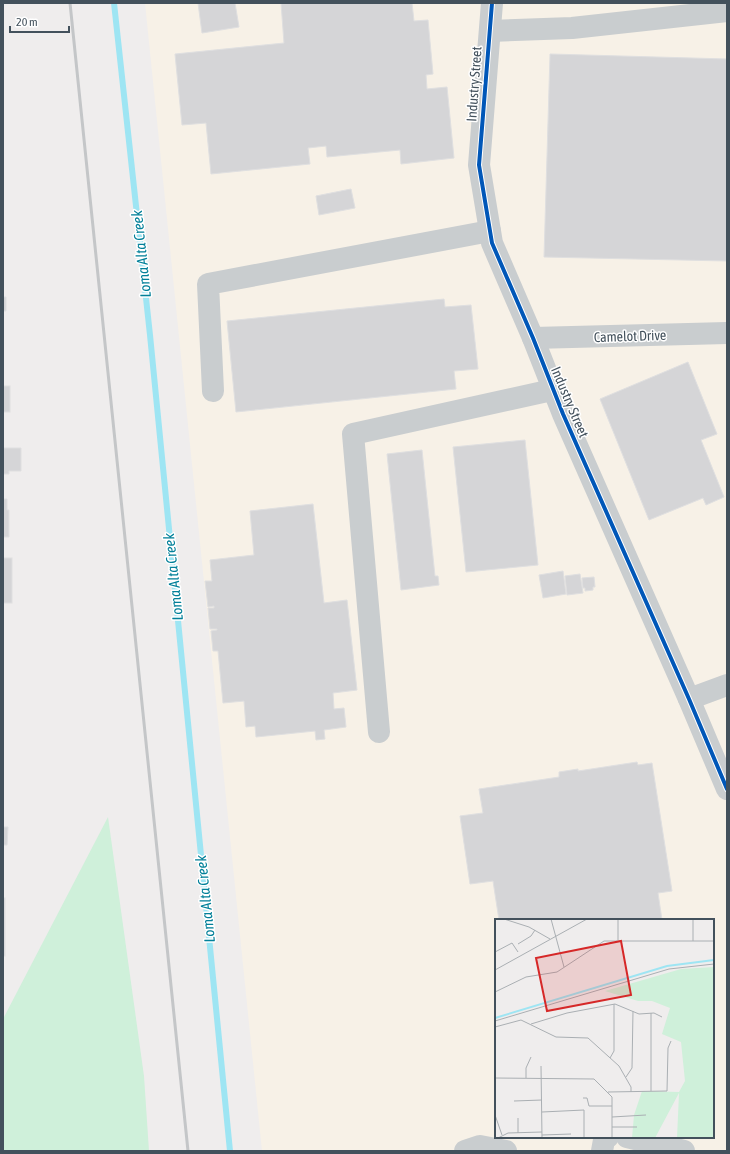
<svg xmlns="http://www.w3.org/2000/svg" width="730" height="1154" font-family="'Asap Condensed',sans-serif">
<style>
.commercial{fill:#f7f1e7;fill-rule:evenodd}
.green{fill:#cff0da}
.lines{fill:none;stroke-linecap:round;stroke-linejoin:round}
.stream{stroke:#9ee5f3;stroke-width:6}
.building{fill:#d5d5d7;stroke:#dfdfe0}
.minor{stroke:#c9cdcf;stroke-width:22}
.rail{stroke:#c4c6c8;stroke-width:3}
.cycleway-casing{stroke:#fff;stroke-width:6}
.cycleway{stroke:#0057b8;stroke-width:4}
.labels{text-anchor:middle;dominant-baseline:central;stroke-width:3;stroke-linejoin:round;paint-order:stroke}
.street-label{font-size:14px;fill:#43515c;stroke:#fff}
.water-label{font-size:15px;font-style:italic;fill:#038099;stroke:#fff}
.inset-river{fill:none;stroke:#9ee5f3;stroke-width:2}
.inset-road{fill:none;stroke:#aaafb3;stroke-width:1}
.view{fill:#d62828;fill-opacity:0.15;stroke:#d62828;stroke-width:2}
.inset-edge{fill:none;stroke:#43515c;stroke-width:2}
</style>
<rect width="100%" height="100%" fill="#efeded"/>
<path class="commercial" d="M 145,3 L 727,3 L 727,1151 L 262,1151 ZM 496,920 L 713,920 L 713,1137 L 496,1137 Z"/>
<polygon class="green" points="108,817 144,1076 149,1151 3,1151 3,1019"/>
<g class="lines">
<polyline class="stream" points="114,3 150,335 230,1151"/>
</g>
<g class="building">
<polygon points="198,3 235,3 239,27 202,33"/>
<polygon points="281,3 412,3 414,21 428,20 433,74 426,75 427,89 447,87 454,158 401,164 400,150 327,157 326,146 308,148 310,164 211,174 206,123 182,125 175,54 284,43"/>
<polygon points="550,54 727,59 727,261 544,257"/>
<polygon points="351,189 355,208 319,215 316,196"/>
<polygon points="3,297 6,297 6,311 3,311 3,320"/>
<polygon points="444,299 445,307 471,305 478,369 454,371 456,389 236,412 227,321"/>
<polygon points="688,362 717,434 701,440 724,497 706,505 703,498 649,520 600,399"/>
<rect x="3" y="386" width="7" height="26"/>
<polygon points="525,440 538,565 466,572 453,447"/>
<polygon points="3,448 21,448 21,471 9,471 9,474 3,474"/>
<polygon points="422,450 435,576 438,576 439,585 401,590 387,454"/>
<polygon points="3,499 7,499 7,510 9,510 9,537 3,537"/>
<polygon points="313,504 324,603 347,600 357,690 333,693 334,709 344,708 346,727 324,730 325,739 316,740 315,731 256,737 255,726 246,727 244,701 223,703 218,651 213,651 211,631 217,630 217,629 210,629 208,608 214,608 214,606 208,607 205,581 212,581 210,560 254,555 250,511"/>
<rect x="3" y="558" width="9" height="45"/>
<polygon points="563,571 566,594 543,598 539,575"/>
<polygon points="580,574 583,593 567,595 565,576"/>
<polygon points="594,577 595,587 593,587 593,590 585,591 585,588 583,588 582,578"/>
<polygon points="637,762 638,765 652,763 672,891 658,893 662,920 499,920 493,881 470,884 460,816 483,813 479,789 559,777 559,772 578,769 578,771"/>
<polygon points="3,827 8,827 7,845 3,845"/>
<rect x="3" y="898" width="2" height="58"/>
</g>
<g class="lines">
<g class="minor">
<polyline points="492,3 479,165 492,243 533,338 563,414 689,699 727,789"/>
<polyline points="490,31 572,28 727,11"/>
<polyline points="533,338 727,333"/>
<polyline points="213,391 208,284 490,231"/>
<polyline points="689,699 727,685"/>
<polyline points="379,732 353,434 552,390"/>
<polyline points="627,1137 684,1151"/>
<polyline points="465,1151 480,1146 506,1151"/>
<polyline points="602,1151 604,1140 608,1137"/>
</g>
<polyline class="rail" points="70,3 188,1151"/>
<g class="cycleway-casing">
<polyline id="cycleway" points="492,3 479,165 492,243 533,338 563,414 689,699 727,789"/>
</g>
<use href="#cycleway" class="cycleway"/>
</g>
<g class="labels">
<g class="street-label">
<text transform="translate(474 84) rotate(-86)">Industry Street</text>
<text transform="translate(630 336) rotate(-2)">Camelot Drive</text>
<text transform="translate(570 402) rotate(67)">Industry Street</text>
</g>
<g class="water-label">
<text transform="translate(141 254) rotate(-96)">Loma Alta Creek</text>
<text transform="translate(173 577) rotate(-96)">Loma Alta Creek</text>
<text transform="translate(205 899) rotate(-96)">Loma Alta Creek</text>
</g>
</g>
<g transform="translate(495 919)">
<rect width="219" height="219" fill="#efeded"/>
<path d="M 219,48 L 219,219 L 182,219 L 184,174 L 160,219 L 137,219 L 139,196 L 147,172 L 184,173 L 190,162 L 186,123 L 167,115 L 175,89 L 157,82 L 143,82 L 110,72 L 186,50 Z" fill="#cff0da"/>
<path class="inset-river" d="M 0,99 L 172,47 L 219,41"/>
<path class="inset-road" d="M 9,0 L 34,8 L 55,20M 56,0 L 69,48M 123,0 L 123,21M 198,22 L 198,0M 23,25 L 36,17 L 40,11M 0,33 L 17,24 L 23,33M 0,51 L 92,0M 0,73 L 31,58 L 62,53 L 109,22 L 219,22M 156,94 L 156,172M 0,102 L 174,50 L 219,45M 36,105 L 72,94 L 120,85 L 144,95 L 159,94 L 167,98M 0,108 L 26,101 L 61,118 L 93,119 L 124,147 L 136,168 L 136,173M 115,139 L 119,132 L 119,85M 46,147 L 47,219M 131,158 L 137,149 L 138,92M 0,159 L 99,160 L 117,178 L 117,219M 31,159 L 31,149 L 36,138M 113,173 L 172,172 L 173,129 L 176,122M 88,179 L 92,179 L 94,187 L 117,187M 19,182 L 47,181M 47,193 L 89,191 L 89,219M 0,196 L 7,216M 117,198 L 151,196M 117,208 L 142,208M 23,214 L 23,199M 47,216 L 76,215M 3,219 L 13,214 L 47,213"/>
<path class="view" d="M 126,22 L 136,76 L 52,92 L 41,39 Z"/>
<rect width="219" height="219" class="inset-edge"/>
</g>
<rect width="730" height="1154" fill="none" stroke="#43515c" stroke-width="8"/>
<path d="M10 26v6h59v-6" fill="none" stroke="#43515c" stroke-width="2"/>
<text x="16" y="26" font-size="12" fill="#43515c" stroke="#ffffff" stroke-width="3" paint-order="stroke">20 m</text>
</svg>
